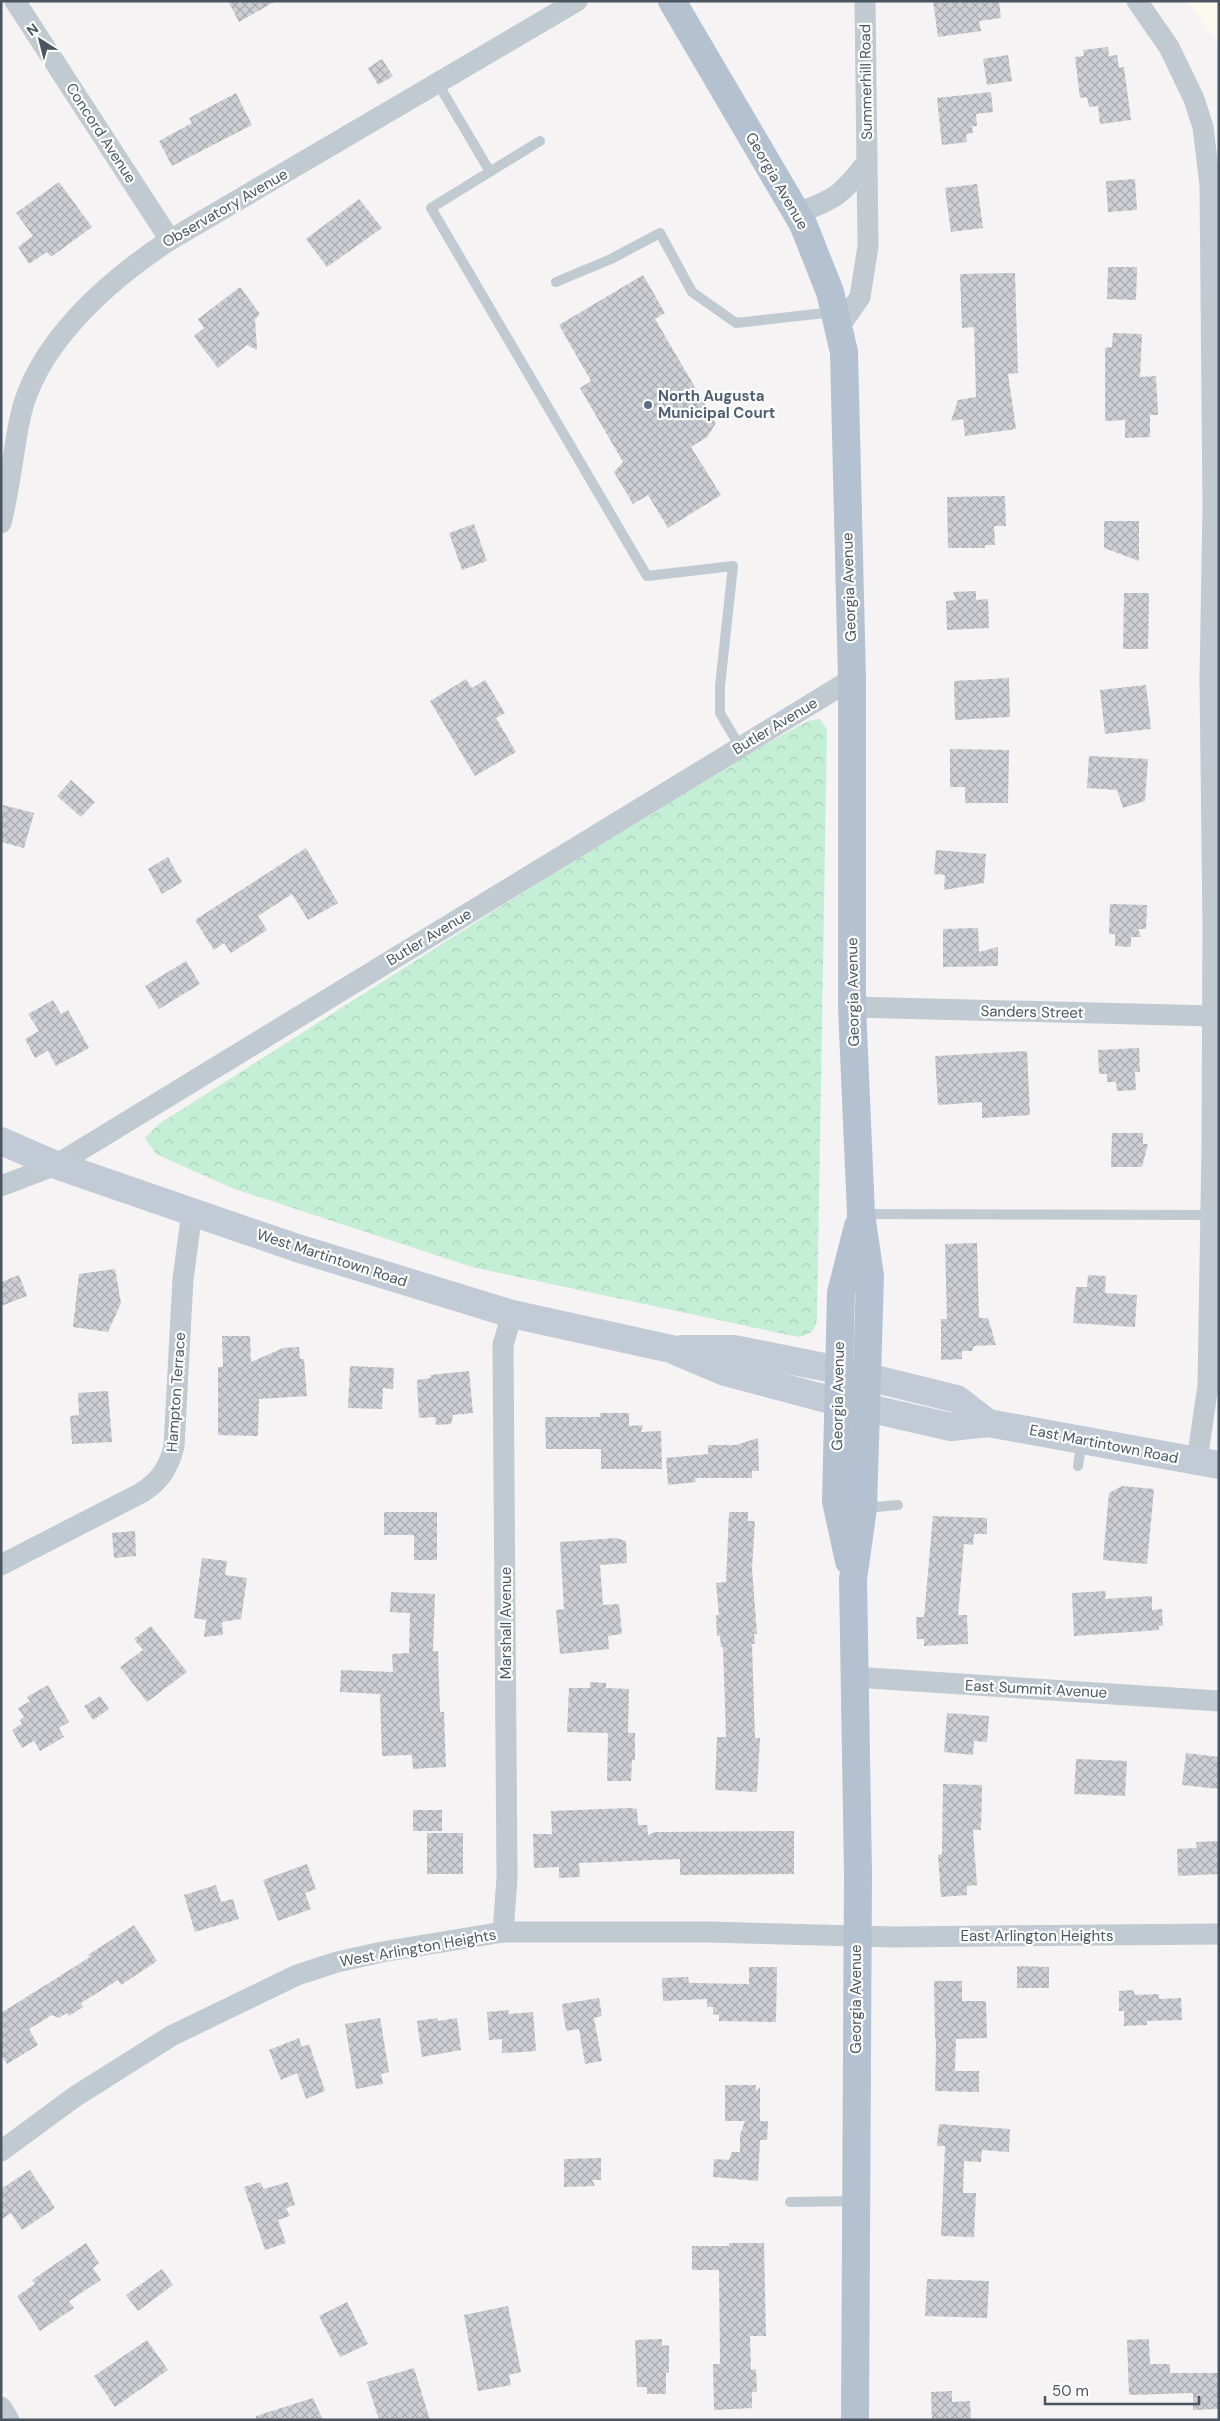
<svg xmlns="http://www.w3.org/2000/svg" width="1220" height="2421" font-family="'DM Sans',sans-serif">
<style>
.commercial{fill:#fcf9ef}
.forest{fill:url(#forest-crowns)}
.building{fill:url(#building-cross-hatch)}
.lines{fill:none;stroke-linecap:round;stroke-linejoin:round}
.lane{stroke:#c1c9d1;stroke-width:10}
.street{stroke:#c1c9d1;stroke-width:21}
.secondary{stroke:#c1cad5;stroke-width:28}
.primary{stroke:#b4c1d0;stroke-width:28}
.service-dot{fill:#5c6f8a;stroke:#fff;stroke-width:2}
.labels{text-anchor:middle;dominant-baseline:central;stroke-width:4.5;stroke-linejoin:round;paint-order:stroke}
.street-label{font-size:15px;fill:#4a5560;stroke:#fff}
.service-label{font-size:15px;font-weight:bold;fill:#4e5e75;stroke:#fff;text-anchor:start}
</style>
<defs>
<pattern id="forest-crowns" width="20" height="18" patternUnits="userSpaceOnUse" patternTransform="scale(1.25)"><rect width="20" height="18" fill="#c4efd6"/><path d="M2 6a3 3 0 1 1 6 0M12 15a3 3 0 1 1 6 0" fill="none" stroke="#aacfba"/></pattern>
<pattern id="building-cross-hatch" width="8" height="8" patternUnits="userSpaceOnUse" patternTransform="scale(1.25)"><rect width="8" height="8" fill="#cdcfd5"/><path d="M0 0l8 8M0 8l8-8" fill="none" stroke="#a8abb0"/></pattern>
</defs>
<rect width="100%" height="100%" fill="#f5f3f3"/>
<polygon class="commercial" points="1187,1 1219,1 1219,44"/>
<path class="forest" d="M 820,719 L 827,730 L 817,1317 C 816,1331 811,1334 798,1337 L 472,1267 L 232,1188 L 156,1154 L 145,1138 L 159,1124 L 690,786 L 808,721 Z"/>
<g class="building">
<polygon points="228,1 276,1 239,22"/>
<polygon points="933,1 999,1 1001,18 979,21 981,31 938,37"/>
<polygon points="1108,47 1109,56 1117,55 1119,68 1124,67 1131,120 1100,124 1098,106 1089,107 1087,97 1080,98 1075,57 1084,56 1083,50"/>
<polygon points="1008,55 1012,81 987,85 983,59"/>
<polygon points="382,59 393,76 378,85 368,68"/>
<polygon points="991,92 993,112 976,114 977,126 972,126 973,133 966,134 967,142 942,145 937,98"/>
<polygon points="236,93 252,125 172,166 159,141 192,123 189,118"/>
<polygon points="1135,179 1137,210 1108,212 1106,181"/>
<polygon points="59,182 92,227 51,257 47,252 29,264 18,247 33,236 16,213"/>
<polygon points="977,184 983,228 951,232 945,188"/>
<polygon points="359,199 382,228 327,267 306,239"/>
<polygon points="1108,267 1137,267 1136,300 1107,299"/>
<polygon points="1015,273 1018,373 1008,374 1016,429 965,436 963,419 951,421 958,400 976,397 974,327 962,328 960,274"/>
<polygon points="643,275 665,313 655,319 716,423 707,437 691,447 721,495 668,528 648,495 633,504 614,472 623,462 580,388 591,381 559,325"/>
<polygon points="240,287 260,314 255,319 257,350 247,345 218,368 194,336 204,328 198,319"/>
<polygon points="1113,333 1142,334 1140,377 1156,376 1158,415 1150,415 1150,437 1125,438 1125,420 1105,421 1105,348 1112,347"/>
<polygon points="1005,496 1006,526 994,526 995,545 985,545 985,548 948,548 947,497"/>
<polygon points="1104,521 1139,521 1139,561 1104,548"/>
<polygon points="474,524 487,561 462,570 449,533"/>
<polygon points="976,591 976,600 988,599 989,628 947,630 946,601 956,600 953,592"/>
<polygon points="1124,593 1149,593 1148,649 1123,649"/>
<polygon points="1009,678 1010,717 955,720 954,681"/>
<polygon points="466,679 472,688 485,680 505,713 496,718 516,752 475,776 430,701"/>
<polygon points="1146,685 1151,729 1105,734 1100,690"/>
<polygon points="950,749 1009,750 1008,803 965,803 965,787 950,787"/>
<polygon points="1089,756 1148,759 1145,801 1123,808 1117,790 1087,788"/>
<polygon points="71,780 95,802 81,817 57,796"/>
<polygon points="3,805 34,813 24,848 1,842"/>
<polygon points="306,848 338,903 308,920 292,894 258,916 267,930 231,953 224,943 214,950 195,920"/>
<polygon points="936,850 986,854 984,883 944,890 945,875 934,874"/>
<polygon points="168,857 182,882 162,894 148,869"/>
<polygon points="1110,904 1147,905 1146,929 1138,929 1141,937 1131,937 1131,947 1115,946 1115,934 1109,934"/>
<polygon points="978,928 979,952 998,947 998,966 943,967 943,929"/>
<polygon points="186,961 200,984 159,1009 145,986"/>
<polygon points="53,1000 61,1014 68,1010 89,1048 56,1066 48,1051 35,1058 25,1039 39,1031 28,1014"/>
<polygon points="1139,1048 1140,1072 1135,1072 1136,1090 1117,1091 1116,1082 1107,1082 1107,1074 1099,1074 1098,1050"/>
<polygon points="1027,1051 1030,1115 982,1118 982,1102 938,1105 935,1056"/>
<polygon points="1112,1133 1143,1133 1143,1144 1148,1144 1142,1167 1111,1167"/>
<polygon points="977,1243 979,1318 988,1318 996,1345 974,1346 972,1351 962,1351 962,1359 941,1360 941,1319 947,1319 945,1244"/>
<polygon points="115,1269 121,1303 108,1332 73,1327 79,1274"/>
<polygon points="19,1275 27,1296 1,1306 1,1282"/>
<polygon points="1088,1275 1106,1276 1105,1293 1137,1295 1135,1327 1073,1323 1076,1287 1087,1287"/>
<polygon points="222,1336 250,1336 251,1362 283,1348 299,1347 300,1359 304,1359 307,1396 259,1399 258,1436 218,1435 218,1367 223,1367"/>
<polygon points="350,1366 394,1368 393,1389 383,1388 382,1409 348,1408"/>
<polygon points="469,1371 473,1413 453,1415 451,1424 436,1425 435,1417 419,1418 417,1380 431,1378 430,1375"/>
<polygon points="108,1391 112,1442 72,1444 70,1416 79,1415 78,1393"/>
<polygon points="600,1413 629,1413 629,1426 643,1425 641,1432 661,1431 662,1469 601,1469 601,1449 546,1449 545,1417 600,1417"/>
<polygon points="758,1438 759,1471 752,1471 752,1478 695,1478 696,1482 668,1485 666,1458 708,1454 708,1445 736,1445"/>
<polygon points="1122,1486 1154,1489 1147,1564 1103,1560 1109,1493"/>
<polygon points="384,1512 437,1512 437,1560 414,1560 414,1535 384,1535"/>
<polygon points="729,1512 748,1512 748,1521 755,1521 752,1569 757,1634 754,1634 755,1644 752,1644 755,1738 760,1738 757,1792 715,1790 717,1737 726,1737 723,1647 721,1647 720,1636 717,1636 716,1615 719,1615 716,1583 726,1582"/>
<polygon points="933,1516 987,1518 987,1534 974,1534 973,1545 964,1544 958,1615 967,1615 968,1644 924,1646 924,1639 917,1639 916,1617 924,1617"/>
<polygon points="135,1531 136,1556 114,1558 112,1533"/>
<polygon points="616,1538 626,1541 627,1563 600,1565 603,1605 619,1604 622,1634 608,1636 609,1649 560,1654 556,1610 564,1609 560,1542"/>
<polygon points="202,1558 227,1561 225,1575 247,1578 241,1619 222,1622 223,1635 204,1637 206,1620 194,1618"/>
<polygon points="1106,1591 1105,1599 1152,1596 1152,1610 1162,1609 1163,1626 1159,1626 1159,1630 1074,1636 1072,1593"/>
<polygon points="391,1592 435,1594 433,1651 438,1651 440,1712 444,1712 446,1767 413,1769 412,1755 382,1756 380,1694 340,1692 341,1670 393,1672 392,1654 409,1653 410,1613 390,1612"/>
<polygon points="151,1626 187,1672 147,1702 120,1667 143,1650 134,1639"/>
<polygon points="590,1682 606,1683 606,1688 629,1689 628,1733 635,1733 635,1760 632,1760 631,1781 607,1781 608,1733 567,1732 569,1688 590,1688"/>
<polygon points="48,1685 69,1722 59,1728 64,1737 40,1751 34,1741 22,1748 12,1730 22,1724 20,1720 24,1717 18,1708 30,1701 27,1697"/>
<polygon points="100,1696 109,1709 93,1720 84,1706"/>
<polygon points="947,1713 989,1716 987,1742 974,1741 973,1755 944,1752"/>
<polygon points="1186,1753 1219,1757 1219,1789 1182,1785"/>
<polygon points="1076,1759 1127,1761 1125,1796 1074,1794"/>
<polygon points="943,1784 982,1785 981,1830 973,1830 977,1885 967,1886 967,1895 941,1897 938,1855 942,1854"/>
<polygon points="630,1808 637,1809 638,1825 647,1825 648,1835 655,1832 794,1831 794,1874 680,1875 680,1859 579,1863 580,1877 559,1878 559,1867 534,1868 533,1834 552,1834 551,1811"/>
<rect x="413" y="1810" width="29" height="21"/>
<rect x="427" y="1833" width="36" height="41"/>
<polygon points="1219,1841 1219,1874 1178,1876 1177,1849 1197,1848 1196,1842"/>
<polygon points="307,1864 316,1889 305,1893 311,1909 278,1921 263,1880"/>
<polygon points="216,1885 221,1902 233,1899 239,1919 195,1932 184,1895"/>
<polygon points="134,1925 157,1961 121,1985 118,1980 81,2003 83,2007 69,2016 67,2013 59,2018 52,2015 29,2029 38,2045 7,2064 1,2054 1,2013 90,1957 88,1955"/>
<polygon points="1017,1966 1049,1967 1049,1988 1017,1988"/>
<polygon points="749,1967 777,1967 776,2022 719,2021 719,2015 713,2014 713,2007 707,2007 707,1999 663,2001 662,1978 688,1977 689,1983 749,1984"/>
<polygon points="934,1981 962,1981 962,2001 986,2001 987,2038 956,2039 955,2071 979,2071 979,2092 935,2091 936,2039 935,2039"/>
<polygon points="1133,1990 1135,1995 1159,1994 1159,1999 1181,1998 1182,2020 1147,2021 1147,2025 1124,2026 1124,2011 1119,2011 1119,1991"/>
<polygon points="599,1998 602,2016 594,2018 602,2061 585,2064 579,2029 566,2031 562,2004"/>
<polygon points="509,2010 508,2014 533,2012 536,2051 502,2053 502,2039 489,2040 487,2012"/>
<polygon points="380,2018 389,2072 381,2074 383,2084 356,2089 345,2024"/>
<polygon points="437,2018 438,2021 457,2018 461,2050 422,2057 417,2021"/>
<polygon points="299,2038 302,2047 309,2044 325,2091 306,2099 297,2073 281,2080 269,2050"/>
<polygon points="725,2085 756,2085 756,2092 760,2087 760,2121 768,2121 767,2140 760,2140 758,2181 713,2177 714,2159 729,2160 732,2152 740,2152 740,2135 745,2121 725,2121"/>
<polygon points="939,2124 1010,2129 1009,2152 982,2150 981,2162 964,2161 963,2193 976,2193 974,2237 941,2236 945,2146 937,2146"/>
<polygon points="601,2158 601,2180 592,2180 595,2186 564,2187 564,2159"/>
<polygon points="30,2170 55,2208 22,2230 11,2213 1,2220 1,2189"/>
<polygon points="260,2182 264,2189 288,2182 295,2205 286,2208 290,2216 278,2220 286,2243 265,2250 244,2187"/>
<polygon points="86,2243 99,2263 93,2268 101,2280 69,2301 74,2308 40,2331 17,2296 35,2284 32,2280"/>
<polygon points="729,2243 764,2243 766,2336 750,2336 751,2370 756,2369 757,2392 752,2392 752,2408 714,2410 713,2364 720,2364 719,2270 692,2270 692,2246 729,2246"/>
<polygon points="162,2269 173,2285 138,2311 126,2295"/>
<polygon points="927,2279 989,2281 987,2318 925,2316"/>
<polygon points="347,2302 368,2344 340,2357 319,2316"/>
<polygon points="508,2306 521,2372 509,2375 511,2385 478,2391 464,2315"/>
<polygon points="662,2339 662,2346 669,2345 669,2372 666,2373 666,2394 647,2394 647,2387 637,2387 635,2340"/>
<polygon points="1149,2339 1150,2364 1170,2364 1170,2373 1219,2373 1219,2409 1193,2410 1193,2393 1129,2395 1127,2340"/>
<polygon points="147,2340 168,2370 115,2407 94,2376"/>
<polygon points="414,2368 430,2420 379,2420 367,2382"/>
<polygon points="952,2391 952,2402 970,2401 971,2420 932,2420 931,2392"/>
<polygon points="313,2398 323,2420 256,2420 256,2416"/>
</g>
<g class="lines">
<g class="lane">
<polyline points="437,82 489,170"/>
<polyline points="540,141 431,208 647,576 733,566 720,686 720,713 740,747"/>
<polyline points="556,282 611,259 660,233 692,292 736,323 834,312"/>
<polyline points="862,1214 1211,1215"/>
<polyline points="1078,1466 1082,1440"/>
<polyline points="864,1508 898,1505"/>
<polyline points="790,2202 855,2201"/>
</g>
<g class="street">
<polyline points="15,1 170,240"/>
<polyline points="1137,1 1169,47 1194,99 1203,127 1210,185 1213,507 1210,680 1213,926 1212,1148 1208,1385 1197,1461"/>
<path d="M 797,213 C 837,199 842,194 867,162"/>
<polyline points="839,327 860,297 868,246 865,1"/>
<path d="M 1,523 C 10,488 13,452 20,418 C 36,343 109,280 170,240 L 577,1"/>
<polyline points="852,1007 1213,1016"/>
<polyline points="1,1186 56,1165 852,679"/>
<path d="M 1,1565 L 141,1493 C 159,1482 169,1468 174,1446 L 183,1279 L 192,1212"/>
<polyline points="854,1677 1219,1701"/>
<polyline points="503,1932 507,1878 503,1345 512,1314"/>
<polyline points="1,2151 76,2096 171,2036 297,1975 337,1962 382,1952 503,1932 708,1932 894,1937 1219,1934"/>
<polyline points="1,2407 9,2420"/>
</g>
<g class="secondary">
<polyline points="1,1141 56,1165 192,1212 297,1248 512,1314 671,1349 725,1372 819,1397 951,1427 988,1423 1219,1465"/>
<polyline points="682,1349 734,1349 839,1370 957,1399 988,1423"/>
</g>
<g class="primary">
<polyline points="672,1 803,224 830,292 844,352 852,679 852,1007 861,1214 870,1276 863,1508 853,1579 858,1873 855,2420"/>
<polyline points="849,1561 836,1501 841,1293 858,1226"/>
</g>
</g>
<circle class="service-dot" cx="648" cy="405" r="5"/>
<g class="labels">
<g class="street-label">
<text transform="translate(866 82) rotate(-91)">Summerhill Road</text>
<text transform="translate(101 133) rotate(57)">Concord Avenue</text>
<text transform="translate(777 181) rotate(60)">Georgia Avenue</text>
<text transform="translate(225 208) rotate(-30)">Observatory Avenue</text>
<text transform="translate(849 587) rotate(-92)">Georgia Avenue</text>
<text transform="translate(775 726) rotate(-31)">Butler Avenue</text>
<text transform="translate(429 937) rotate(-31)">Butler Avenue</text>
<text transform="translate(853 992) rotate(-91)">Georgia Avenue</text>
<text transform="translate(1032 1012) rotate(1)">Sanders Street</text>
<text transform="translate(332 1258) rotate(18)">West Martintown Road</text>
<text transform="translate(176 1392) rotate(-86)">Hampton Terrace</text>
<text transform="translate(838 1396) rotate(-89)">Georgia Avenue</text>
<text transform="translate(1104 1444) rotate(11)">East Martintown Road</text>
<text transform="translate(506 1623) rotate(-90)">Marshall Avenue</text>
<text transform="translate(1036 1689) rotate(3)">East Summit Avenue</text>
<text x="1037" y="1936">East Arlington Heights</text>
<text transform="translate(418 1948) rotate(-10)">West Arlington Heights</text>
<text transform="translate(856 1999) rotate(-90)">Georgia Avenue</text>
</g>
<g class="service-label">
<text x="658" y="396">North Augusta<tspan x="658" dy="17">Municipal Court</tspan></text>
</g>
</g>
<rect width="1220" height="2421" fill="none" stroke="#4a5560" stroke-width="5"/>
<g transform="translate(40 40) rotate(324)" stroke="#ffffff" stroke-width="4" paint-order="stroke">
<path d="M0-4L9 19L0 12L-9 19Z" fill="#4a5560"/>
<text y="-8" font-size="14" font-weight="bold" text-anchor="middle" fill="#4a5560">N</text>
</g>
<path d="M1045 2396v8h154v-8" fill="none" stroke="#4a5560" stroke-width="2.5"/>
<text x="1052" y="2396" font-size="15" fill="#4a5560" stroke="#ffffff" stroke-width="4" paint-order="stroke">50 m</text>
</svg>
